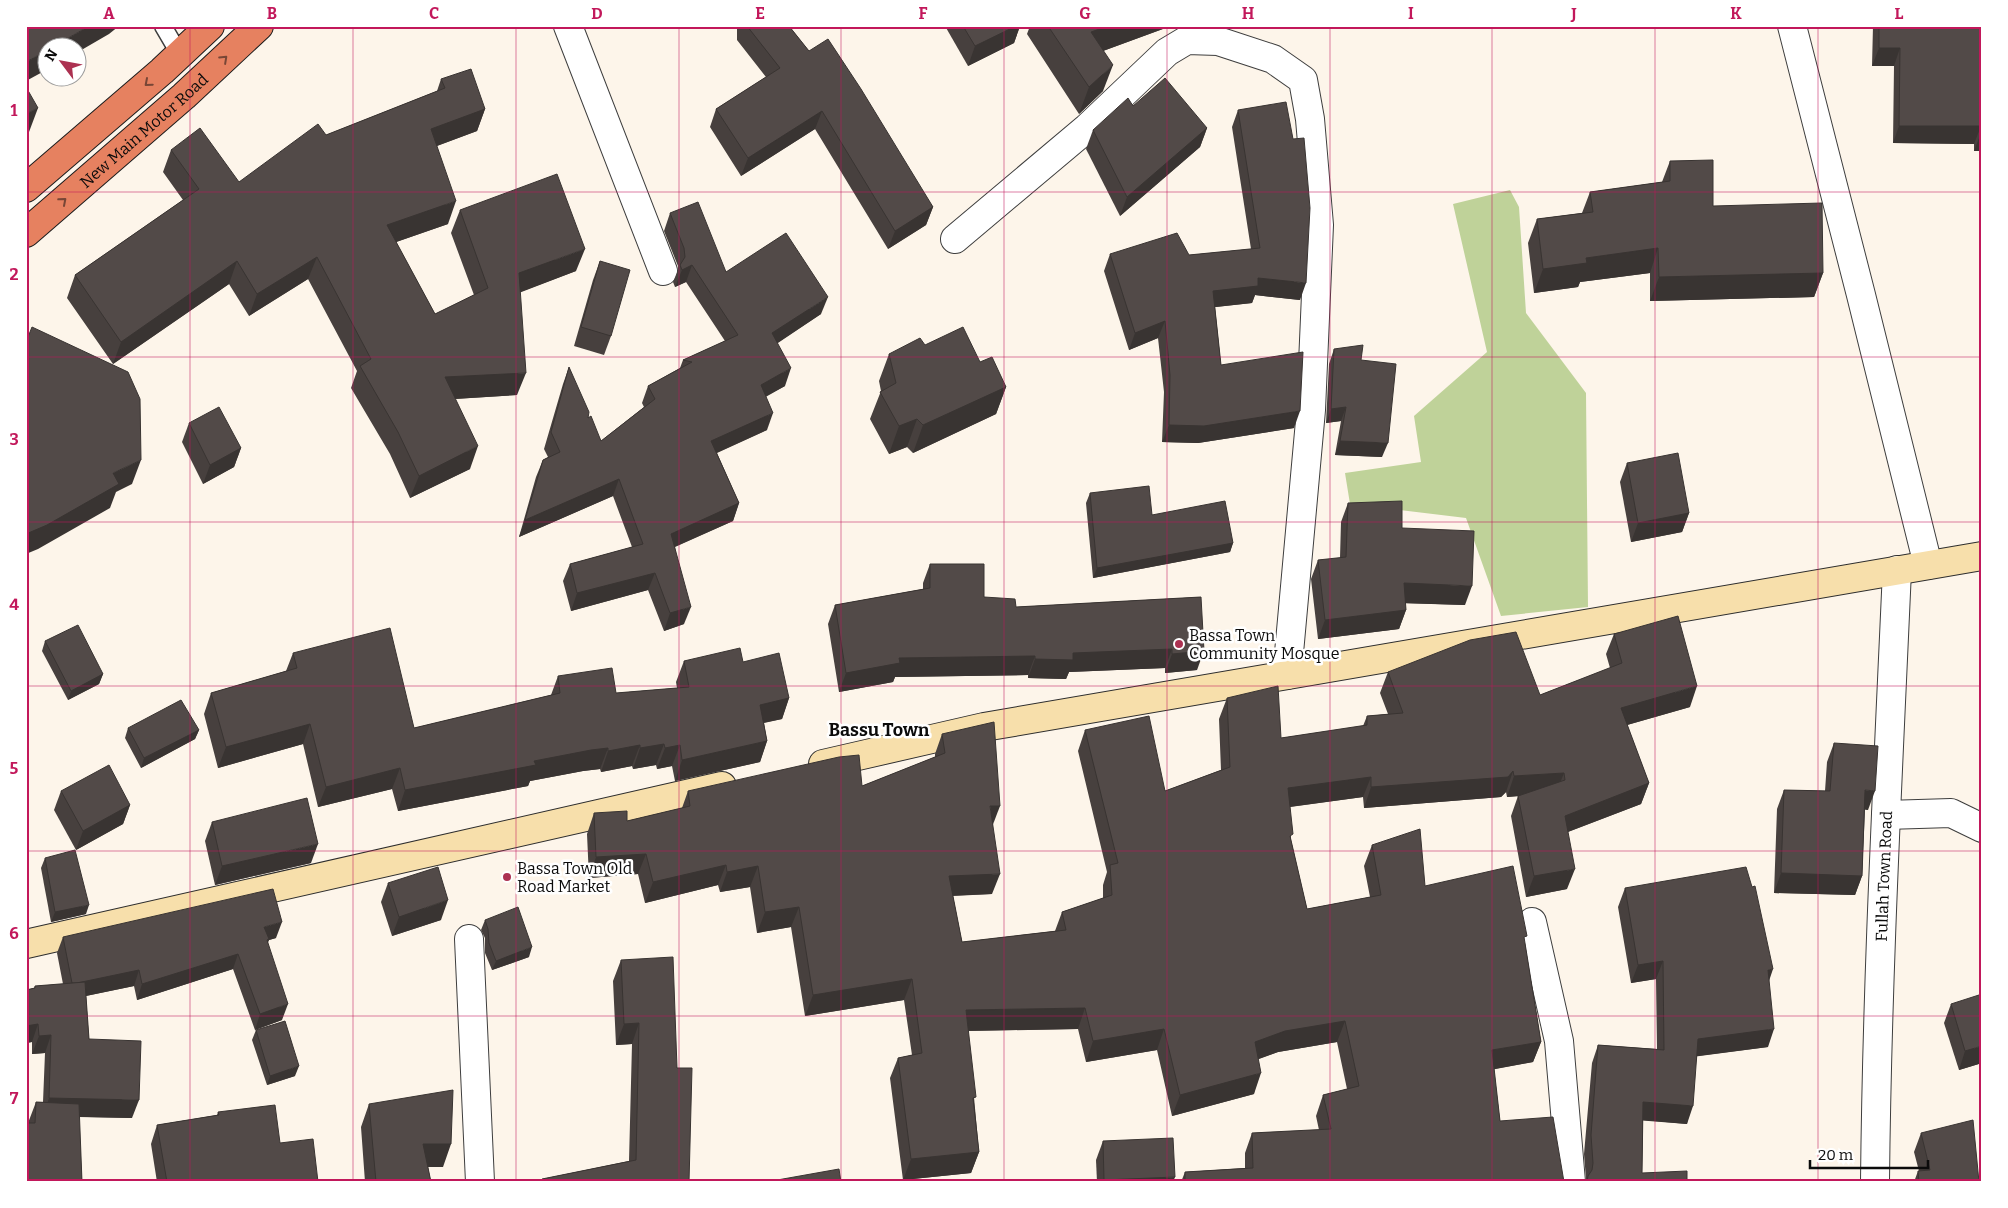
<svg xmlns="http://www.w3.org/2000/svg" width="2008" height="1208" font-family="Bitter,serif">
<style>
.forest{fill:#bfd299}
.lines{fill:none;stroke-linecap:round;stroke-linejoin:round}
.lane-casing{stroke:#3e3e3e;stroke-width:19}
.street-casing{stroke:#3e3e3e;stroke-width:30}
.secondary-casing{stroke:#2d2d2d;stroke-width:30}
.highway-casing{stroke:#1c1c1c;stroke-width:30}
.lane{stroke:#fff;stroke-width:16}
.street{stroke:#fff;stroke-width:28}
.secondary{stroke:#f7dfab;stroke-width:28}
.highway{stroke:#e68160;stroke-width:28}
.wall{fill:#47403e}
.shaded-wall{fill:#393432}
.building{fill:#524a48;stroke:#393432}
.oneway{stroke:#784636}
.grid{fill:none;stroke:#c2185b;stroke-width:1;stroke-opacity:0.55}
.poi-dot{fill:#ac3151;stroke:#fff;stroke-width:2}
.labels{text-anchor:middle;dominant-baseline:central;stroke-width:5;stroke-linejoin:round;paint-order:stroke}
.street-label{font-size:16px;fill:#0b0b0b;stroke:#fff}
.poi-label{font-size:16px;fill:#0b0b0b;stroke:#fff;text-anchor:start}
.neighbourhood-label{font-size:18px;font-weight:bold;fill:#0b0b0b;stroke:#fff}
.neatline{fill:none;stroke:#c2185b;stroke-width:2}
.grid-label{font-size:16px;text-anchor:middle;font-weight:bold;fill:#c2185b}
</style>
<rect width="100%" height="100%" fill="#fdf5ea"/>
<polygon class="forest" points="1510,190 1519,207 1526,313 1586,393 1588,607 1501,616 1466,518 1350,504 1345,473 1421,462 1414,416 1487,352 1453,204"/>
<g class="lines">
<g class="lane-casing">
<polyline id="lane" points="163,26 180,55"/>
</g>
<g class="street-casing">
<g id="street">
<polyline points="568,26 663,271"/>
<polyline points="1792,26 1861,295 1928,565"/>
<polyline points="955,239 1087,128 1167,52 1187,40 1218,41 1273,59 1303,80 1310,119 1319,225 1311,410 1287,675"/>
<polyline points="1886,815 1951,813 1982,828"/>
<polyline points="1532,922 1559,1041 1571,1182"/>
<polyline points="469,939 480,1182"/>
<path id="s1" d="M 1875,1182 C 1877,978 1888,774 1897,570"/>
</g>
</g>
<g class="secondary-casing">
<g id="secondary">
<polyline points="823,764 984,727 1982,556"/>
<polyline points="26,944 722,786"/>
</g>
</g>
<g class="highway-casing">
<g id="highway">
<polyline points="26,188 162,71 210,26"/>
<path id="s2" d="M 26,233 L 184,96 L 259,26"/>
</g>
</g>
<use href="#lane" class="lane"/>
<use href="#street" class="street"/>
<use href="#secondary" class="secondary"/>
<use href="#highway" class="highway"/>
</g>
<g class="wall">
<polygon points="737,26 789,26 933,207 926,225 888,249 815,129 741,176 710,127 716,109 766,77 737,40"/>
<polygon points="945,26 1020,26 1014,43 968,66"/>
<polygon points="1030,26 1171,26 1103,51 1103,91 1079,114 1027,34"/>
<polygon points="1873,26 1982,26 1982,151 1974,151 1974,144 1893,143 1894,66 1872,66"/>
<polygon points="441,79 485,109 477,131 437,146 448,224 396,242 435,314 474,295 451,233 460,210 576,271 520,292 517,395 455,399 470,469 410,498 390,454 351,388 357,371 308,279 249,316 229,284 113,364 67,298 75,275 183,200 163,172 171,150 239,182 326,135 437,91"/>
<polygon points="1133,106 1207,128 1200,147 1120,216 1086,149 1093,130"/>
<polygon points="1238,110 1300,300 1255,295 1252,303 1215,307 1221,365 1294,428 1198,443 1162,442 1164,392 1158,338 1129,350 1104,271 1110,254 1189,255 1251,249 1232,127"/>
<polygon points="1670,161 1713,206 1823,273 1814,297 1650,301 1650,273 1580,282 1578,287 1534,293 1528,243 1537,219 1582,213 1590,192 1662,182"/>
<polygon points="670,213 726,272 821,314 777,343 785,386 766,396 767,430 717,453 739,503 733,521 675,547 684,624 664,631 648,590 571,611 563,581 570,564 632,547 613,496 519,537 536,477 543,460 548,457 544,449 563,384 569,367 588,418 601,441 644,407 642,403 648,386 680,368 683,360 725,341 686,282 675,287 673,282 678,270 678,266 664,231"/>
<polygon points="600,261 611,336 604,355 574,346 593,280"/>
<polygon points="925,345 980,362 1006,387 996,414 913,453 907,447 889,454 870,419 881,391 879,381 889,354"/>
<polygon points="1334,349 1382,457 1335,455 1341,421 1326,423 1329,364"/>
<polygon points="189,423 241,448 234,467 203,484 182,442"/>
<polygon points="1627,463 1689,513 1682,532 1631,542 1620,482"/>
<polygon points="1090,493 1233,543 1230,552 1093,578 1086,503"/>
<polygon points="1348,503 1402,528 1465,605 1405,603 1406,610 1399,629 1318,639 1311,579 1318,560 1340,558 1341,522"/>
<polygon points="930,564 984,597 1016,607 1201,597 1197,670 1165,673 1165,668 1069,672 1066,679 1028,678 1028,675 895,677 893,682 839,692 828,624 835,605 923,589 923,583"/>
<polygon points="1614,634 1690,707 1627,725 1649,783 1641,804 1568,832 1567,889 1526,897 1511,816 1518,796 1507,797 1506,792 1501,797 1364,808 1363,797 1290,807 1291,840 1307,909 1370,897 1364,866 1372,845 1425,886 1525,943 1541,1042 1533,1062 1494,1069 1500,1121 1564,1182 1181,1182 1185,1172 1245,1168 1245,1153 1252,1133 1319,1130 1316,1116 1323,1095 1347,1089 1337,1042 1278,1052 1258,1059 1254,1094 1172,1116 1157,1050 1086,1062 1078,1029 968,1031 979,1152 971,1173 903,1180 890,1078 898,1058 912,1055 904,1000 805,1016 791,927 757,933 750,887 720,892 718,885 645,903 638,874 589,878 587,834 594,813 627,821 682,808 688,791 862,786 935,757 935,754 942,734 993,826 992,894 953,896 962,942 1055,931 1062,912 1103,898 1103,885 1107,872 1078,751 1085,730 1165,791 1221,770 1219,719 1227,698 1281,738 1363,726 1367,716 1388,714 1380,693 1388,672 1540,695 1610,668 1606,654"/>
<polygon points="45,641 103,674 99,684 68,700 42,651"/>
<polygon points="293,653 414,728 551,695 558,676 616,693 677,688 676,682 684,661 743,662 789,698 782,719 764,723 767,741 760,762 675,781 672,766 657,769 656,765 633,769 632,766 601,772 600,769 583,771 530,781 528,786 398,811 392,789 318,807 303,744 218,768 204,714 211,693 286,671"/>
<polygon points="128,728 199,730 195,739 141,768 125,738"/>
<polygon points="1834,743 1868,810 1865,809 1862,876 1855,895 1774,893 1777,809 1784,790 1825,791 1827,762"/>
<polygon points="61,791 130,805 123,824 76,850 54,810"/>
<polygon points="212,822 311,863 215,885 205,841"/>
<polygon points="45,858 86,914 51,922 41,868"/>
<polygon points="388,883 441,920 392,936 381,902"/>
<polygon points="1625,888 1769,981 1768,1047 1697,1056 1687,1124 1643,1120 1642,1173 1687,1182 1585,1182 1586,1179 1584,1154 1592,1063 1598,1045 1657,1049 1656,979 1631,983 1618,907"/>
<polygon points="485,920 529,957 492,970 485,953 485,938 481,930"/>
<polygon points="63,937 276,938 269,940 267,943 282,1020 255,1030 233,969 137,1000 134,986 86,996 89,1039 132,1118 79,1117 82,1182 28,1123 36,1102 43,1102 45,1053 32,1054 32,1042 26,1043 26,990 34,988 35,986 63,984 57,953"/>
<polygon points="621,960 677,1068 689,1182 541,1182 542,1179 629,1161 632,1044 616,1045 613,981"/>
<polygon points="1951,1004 1982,1063 1959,1070 1944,1023"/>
<polygon points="256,1030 295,1076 267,1085 252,1040"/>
<polygon points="369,1104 443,1167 428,1167 431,1182 365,1182 361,1127"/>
<polygon points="218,1112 280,1143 318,1182 157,1182 151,1144 157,1125 217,1115"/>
<polygon points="1921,1133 1979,1182 1914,1182 1918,1171 1919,1171 1914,1152"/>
<polygon points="1103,1141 1173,1182 1097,1182 1096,1160"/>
</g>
<g class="shaded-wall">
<polygon points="89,26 119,26 109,34 78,52 78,48 51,48"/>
<polygon points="1016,26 1020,26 1014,43 968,66 975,46"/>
<polygon points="1108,26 1171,26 1081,59 1091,32"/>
<polygon points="1879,48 1900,48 1894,66 1872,66"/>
<polygon points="48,50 48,69 26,81 26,62"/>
<polygon points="1113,65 1103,91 1079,114 1089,87"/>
<polygon points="38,108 29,132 26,134 26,114"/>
<polygon points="485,109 477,131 423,151 431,129"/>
<polygon points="822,111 815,129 741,176 748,158"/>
<polygon points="1899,126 1981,126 1974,144 1893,143"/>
<polygon points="1207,128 1200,147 1120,216 1127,197"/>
<polygon points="1981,133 1982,133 1982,151 1974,151"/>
<polygon points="456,201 448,224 379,248 387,225"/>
<polygon points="933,207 926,225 888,249 895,231"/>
<polygon points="1658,248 1650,273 1580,282 1578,287 1534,293 1543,269 1586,258"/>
<polygon points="585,249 576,271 511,296 519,273"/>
<polygon points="317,257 308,279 249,316 257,294"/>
<polygon points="237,261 229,284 113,364 121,342"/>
<polygon points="692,265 686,282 675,287 682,270"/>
<polygon points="1823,273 1814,297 1650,301 1659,277"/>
<polygon points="1258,278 1306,283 1300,300 1255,295 1252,303 1207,308 1213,291"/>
<polygon points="828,297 821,314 766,351 772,333"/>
<polygon points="1165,321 1158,338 1129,350 1135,333"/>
<polygon points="791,368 785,386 755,403 761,385"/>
<polygon points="526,373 517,395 437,400 445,377"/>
<polygon points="1006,387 996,414 913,453 923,425"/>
<polygon points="1346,407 1341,421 1326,423 1331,409"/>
<polygon points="1300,411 1294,428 1198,443 1162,442 1169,425"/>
<polygon points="773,413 767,430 705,458 711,441"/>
<polygon points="917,419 907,447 889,454 899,426"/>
<polygon points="1340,441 1388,443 1382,457 1335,455"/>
<polygon points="478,446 470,469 410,498 419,476"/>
<polygon points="241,448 234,467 203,484 210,465"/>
<polygon points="141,460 132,484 116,492 110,508 38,549 26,554 26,534 113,473"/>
<polygon points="619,479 613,496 519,537 525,520"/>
<polygon points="739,503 733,521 665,551 671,534"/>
<polygon points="1689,513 1682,532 1631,542 1638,523"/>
<polygon points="1233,543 1230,552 1093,578 1097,568"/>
<polygon points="655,573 648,590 571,611 577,593"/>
<polygon points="1404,583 1472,586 1465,605 1397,603"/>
<polygon points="691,607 684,624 664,631 670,613"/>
<polygon points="1406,610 1399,629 1318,639 1325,620"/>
<polygon points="1172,649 1165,668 1069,672 1066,679 1028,678 1035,659 1073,653"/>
<polygon points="1204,651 1197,670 1165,673 1172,654"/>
<polygon points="1035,656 1028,675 895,677 893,682 839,692 846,673 899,658"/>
<polygon points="103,674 99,684 68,700 71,691"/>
<polygon points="1697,686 1690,707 1613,729 1621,708"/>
<polygon points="789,698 782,719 752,725 760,705"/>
<polygon points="310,724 303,744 218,768 226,747"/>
<polygon points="199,730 195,739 141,768 144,758"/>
<polygon points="767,741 760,762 675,781 682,760"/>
<polygon points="664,744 656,765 633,769 640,748"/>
<polygon points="640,745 632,766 601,772 608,751"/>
<polygon points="680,745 672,766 657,769 665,748"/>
<polygon points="608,748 600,769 583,771 530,781 528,786 398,811 405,790 534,761 591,750"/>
<polygon points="400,768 392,789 318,807 326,787"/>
<polygon points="1513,771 1506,792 1501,797 1364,808 1371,787"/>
<polygon points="1564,773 1556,793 1507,797 1514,776"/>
<polygon points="1371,777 1363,797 1281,808 1288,788"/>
<polygon points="1649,783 1641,804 1557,836 1565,816"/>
<polygon points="1865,790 1875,791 1868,810 1859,809"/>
<polygon points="130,805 123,824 76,850 83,831"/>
<polygon points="990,806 1000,806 992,827"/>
<polygon points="318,844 311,863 215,885 222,866"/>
<polygon points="646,854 638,874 589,878 596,857"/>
<polygon points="726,865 718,885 645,903 653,882"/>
<polygon points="758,866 750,887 720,892 727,872"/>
<polygon points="1575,869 1567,889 1526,897 1534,876"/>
<polygon points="1781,873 1862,876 1855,895 1774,893"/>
<polygon points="1000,874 992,894 942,896 949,876"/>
<polygon points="448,900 441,920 392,936 399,917"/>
<polygon points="89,905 86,914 51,922 55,912"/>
<polygon points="799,907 791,927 757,933 765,912"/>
<polygon points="282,922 276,938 269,940 263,955 264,927"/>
<polygon points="532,947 529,957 492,970 496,961"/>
<polygon points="238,954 233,969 137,1000 142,984"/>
<polygon points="1663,961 1656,979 1631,983 1638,965"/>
<polygon points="1773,969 1767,987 1768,970"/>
<polygon points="139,970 134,986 66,1000 72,984"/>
<polygon points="912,979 904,1000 805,1016 813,995"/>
<polygon points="288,1004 282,1020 255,1030 260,1014"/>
<polygon points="1085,1008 1078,1029 958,1031 966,1010"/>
<polygon points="1345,1021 1337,1042 1278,1052 1248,1063 1255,1042 1285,1031"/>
<polygon points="639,1023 632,1044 616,1045 624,1024"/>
<polygon points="38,1024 32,1042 26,1043 26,1026"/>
<polygon points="1164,1029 1157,1050 1086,1062 1093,1041"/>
<polygon points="1774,1029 1768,1047 1692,1057 1698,1039"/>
<polygon points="51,1035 45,1053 32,1054 39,1036"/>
<polygon points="1541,1042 1533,1062 1485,1071 1492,1050"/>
<polygon points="1982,1046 1982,1063 1959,1070 1965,1051"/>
<polygon points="299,1066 295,1076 267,1085 270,1076"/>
<polygon points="1261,1073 1254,1094 1172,1116 1180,1095"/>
<polygon points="49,1098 139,1100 132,1118 43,1116"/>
<polygon points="1643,1102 1693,1106 1687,1124 1636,1120"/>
<polygon points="423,1144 451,1144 443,1167 415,1167"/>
<polygon points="979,1152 971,1173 903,1180 911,1159"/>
<polygon points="1175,1177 1173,1182 1104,1182 1104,1180"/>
</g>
<g class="building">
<polygon points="26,26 89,26 51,48 48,48 48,50 26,62"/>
<polygon points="747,26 789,26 809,51 828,39 861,89 933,207 895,231 822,111 748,158 716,109 780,68"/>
<polygon points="963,26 1016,26 975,46"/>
<polygon points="1048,26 1108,26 1091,32 1113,65 1089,87"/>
<polygon points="1879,26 1982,26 1982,133 1981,133 1981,126 1899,126 1900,48 1879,48"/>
<polygon points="471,69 485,109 431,129 456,201 387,225 435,314 488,288 460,210 557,174 585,249 519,273 526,373 445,377 478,446 419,476 398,432 360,366 371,359 317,257 257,294 237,261 121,342 75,275 199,189 171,150 200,128 239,182 318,124 326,135 445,88 441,79"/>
<polygon points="1165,78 1207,128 1127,197 1093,130 1128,98 1133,106"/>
<polygon points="26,87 38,108 26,114"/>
<polygon points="1286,102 1293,139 1304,138 1310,208 1306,283 1258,278 1258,286 1213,291 1221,365 1303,352 1300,411 1204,426 1169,425 1170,375 1165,321 1135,333 1110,254 1177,233 1189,255 1260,248 1238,110"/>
<polygon points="1713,160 1713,206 1822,203 1823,273 1659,277 1658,248 1586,258 1587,263 1543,269 1537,219 1593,212 1590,192 1670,181 1670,161"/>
<polygon points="698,202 726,272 786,233 828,297 772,333 791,368 761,385 773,413 711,441 739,503 671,534 691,607 670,613 655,573 577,593 570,564 643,544 619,479 525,520 543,460 560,452 551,432 569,367 589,412 588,418 591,416 601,441 655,399 648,386 692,362 683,360 738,335 692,265 682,270 680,265 685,257 684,248 670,213"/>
<polygon points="600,261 630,270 611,336 581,327"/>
<polygon points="32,327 128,372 140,399 141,460 113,473 119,484 47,525 26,534 26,342"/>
<polygon points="963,327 980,362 992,357 1006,387 923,425 917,419 899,426 880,392 896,383 889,354 920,338 925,345"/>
<polygon points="1363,345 1361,360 1396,364 1388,443 1340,441 1346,407 1331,409 1334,349"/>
<polygon points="219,407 241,448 210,465 189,423"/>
<polygon points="1678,453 1689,513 1638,523 1627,463"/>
<polygon points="1149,486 1152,515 1225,501 1233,543 1097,568 1090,493"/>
<polygon points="1402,501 1402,528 1474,531 1472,586 1404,583 1406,610 1325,620 1318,560 1346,557 1348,503"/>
<polygon points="930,564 984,564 984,597 1015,599 1016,607 1201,597 1204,651 1172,654 1172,649 1073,653 1073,660 1035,659 1035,656 899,658 900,663 846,673 835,605 930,588"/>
<polygon points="1678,616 1697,686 1621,708 1649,783 1565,816 1575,869 1534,876 1518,796 1565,780 1564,773 1514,776 1513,771 1508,777 1371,787 1371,777 1288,788 1293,834 1290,836 1307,909 1381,895 1372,845 1420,829 1425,886 1513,866 1527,936 1524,937 1541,1042 1492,1050 1500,1121 1553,1117 1564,1182 1185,1182 1185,1172 1253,1168 1252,1133 1331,1129 1323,1095 1359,1086 1345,1021 1285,1031 1255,1042 1261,1073 1180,1095 1164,1029 1093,1041 1085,1008 966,1010 976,1097 973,1098 979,1152 911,1159 898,1058 922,1053 912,979 813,995 799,907 765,912 758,866 727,872 726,865 653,882 646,854 596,857 594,813 627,811 627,821 690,806 688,791 839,757 859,755 862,786 945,753 942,734 994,722 1000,806 990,806 1000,874 949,876 962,942 1066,930 1062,912 1112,895 1110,865 1118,863 1085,730 1149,716 1165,791 1230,767 1227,698 1278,686 1281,738 1367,725 1367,716 1403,713 1388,672 1470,640 1516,632 1540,695 1622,663 1614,634"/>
<polygon points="78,625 103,674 71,691 45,641"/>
<polygon points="390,628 414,728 560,693 558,676 612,668 616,693 689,687 684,661 740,648 743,662 779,653 789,698 760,705 767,741 682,760 680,745 665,748 664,744 640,748 640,745 608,751 608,748 591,750 534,761 536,765 405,790 400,768 326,787 310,724 226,747 211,693 297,668 293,653"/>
<polygon points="181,700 199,730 144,758 128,728"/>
<polygon points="1834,743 1878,746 1875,791 1865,790 1862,876 1781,873 1784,790 1830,791"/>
<polygon points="109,765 130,805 83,831 61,791"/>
<polygon points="307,798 318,844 222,866 212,822"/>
<polygon points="75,850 89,905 55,912 45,858"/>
<polygon points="438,867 448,900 399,917 388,883"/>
<polygon points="1746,867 1752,887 1755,886 1773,969 1768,970 1774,1029 1698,1039 1693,1106 1643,1102 1642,1173 1687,1171 1687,1182 1587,1182 1588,1176 1592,1170 1593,1163 1591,1135 1598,1045 1664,1050 1663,961 1638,965 1625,888"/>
<polygon points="273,889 282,922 264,927 269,939 267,940 288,1004 260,1014 238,954 142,984 139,970 77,983 72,983 63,937"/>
<polygon points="518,907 532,947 496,961 489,943 488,929 485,920"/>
<polygon points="673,957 677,1068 692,1068 689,1182 543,1182 542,1179 636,1160 639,1023 624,1024 621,960"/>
<polygon points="85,982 89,1039 141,1041 139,1100 49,1098 51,1035 39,1036 38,1024 26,1026 26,990 35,988 35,986"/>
<polygon points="1982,994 1982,1046 1965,1051 1951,1004"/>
<polygon points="285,1021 299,1066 270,1076 256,1030"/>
<polygon points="453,1090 451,1144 423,1144 431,1182 376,1182 369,1104"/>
<polygon points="36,1102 79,1104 82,1182 26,1182 26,1123 35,1123"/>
<polygon points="275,1105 280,1143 313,1139 318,1182 167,1182 157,1125 219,1115 218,1112"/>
<polygon points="1973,1120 1979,1182 1919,1182 1918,1171 1930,1170 1921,1133"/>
<polygon points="1173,1138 1175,1177 1104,1180 1103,1141"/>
<polygon points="839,1169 841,1182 766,1182"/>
</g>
<defs><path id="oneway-chevron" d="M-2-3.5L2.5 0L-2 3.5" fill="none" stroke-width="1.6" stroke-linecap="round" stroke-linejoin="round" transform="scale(1.25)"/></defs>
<g class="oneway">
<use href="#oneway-chevron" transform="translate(224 59) rotate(-43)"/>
<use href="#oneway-chevron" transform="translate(148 83) rotate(139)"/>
<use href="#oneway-chevron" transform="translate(63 201) rotate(-41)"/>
</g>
<path class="grid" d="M 190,26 L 190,1182M 353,26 L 353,1182M 516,26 L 516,1182M 679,26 L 679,1182M 841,26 L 841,1182M 1004,26 L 1004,1182M 1167,26 L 1167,1182M 1330,26 L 1330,1182M 1492,26 L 1492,1182M 1655,26 L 1655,1182M 1818,26 L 1818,1182M 26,192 L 1982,192M 26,357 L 1982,357M 26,522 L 1982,522M 26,686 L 1982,686M 26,851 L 1982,851M 26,1016 L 1982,1016"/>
<g class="poi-dot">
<circle cx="1179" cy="644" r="5"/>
<circle cx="507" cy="877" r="5"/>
</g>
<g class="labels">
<g class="street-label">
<text stroke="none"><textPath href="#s2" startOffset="156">New Main Motor Road</textPath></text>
<text stroke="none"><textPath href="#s1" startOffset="306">Fullah Town Road</textPath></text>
</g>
<g class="poi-label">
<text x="1189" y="635">Bassa Town<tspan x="1189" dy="18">Community Mosque</tspan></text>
<text x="517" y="868">Bassa Town Old<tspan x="517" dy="18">Road Market</tspan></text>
</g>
<g class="neighbourhood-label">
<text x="879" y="730">Bassu Town</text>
</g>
</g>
<rect width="2008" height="1208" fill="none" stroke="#ffffff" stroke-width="55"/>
<g transform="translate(62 62) rotate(302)"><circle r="24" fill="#ffffff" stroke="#9d9d9d"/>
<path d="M0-4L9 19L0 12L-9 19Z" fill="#ac3151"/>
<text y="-8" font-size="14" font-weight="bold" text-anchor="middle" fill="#0b0b0b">N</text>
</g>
<path d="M1810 1160v8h118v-8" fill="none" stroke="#0b0b0b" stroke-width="2.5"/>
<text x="1818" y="1160" font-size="15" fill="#0b0b0b" stroke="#ffffff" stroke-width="4" paint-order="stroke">20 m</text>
<rect x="28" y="28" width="1952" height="1152" class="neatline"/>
<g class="grid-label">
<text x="109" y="19">A</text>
<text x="272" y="19">B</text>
<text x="434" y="19">C</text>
<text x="597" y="19">D</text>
<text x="760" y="19">E</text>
<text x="923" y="19">F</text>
<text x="1085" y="19">G</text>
<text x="1248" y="19">H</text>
<text x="1411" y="19">I</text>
<text x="1574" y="19">J</text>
<text x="1736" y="19">K</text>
<text x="1899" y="19">L</text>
<text x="14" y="116">1</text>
<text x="14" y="280">2</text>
<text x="14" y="445">3</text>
<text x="14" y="610">4</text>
<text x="14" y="774">5</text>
<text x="14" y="939">6</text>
<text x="14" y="1104">7</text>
</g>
</svg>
